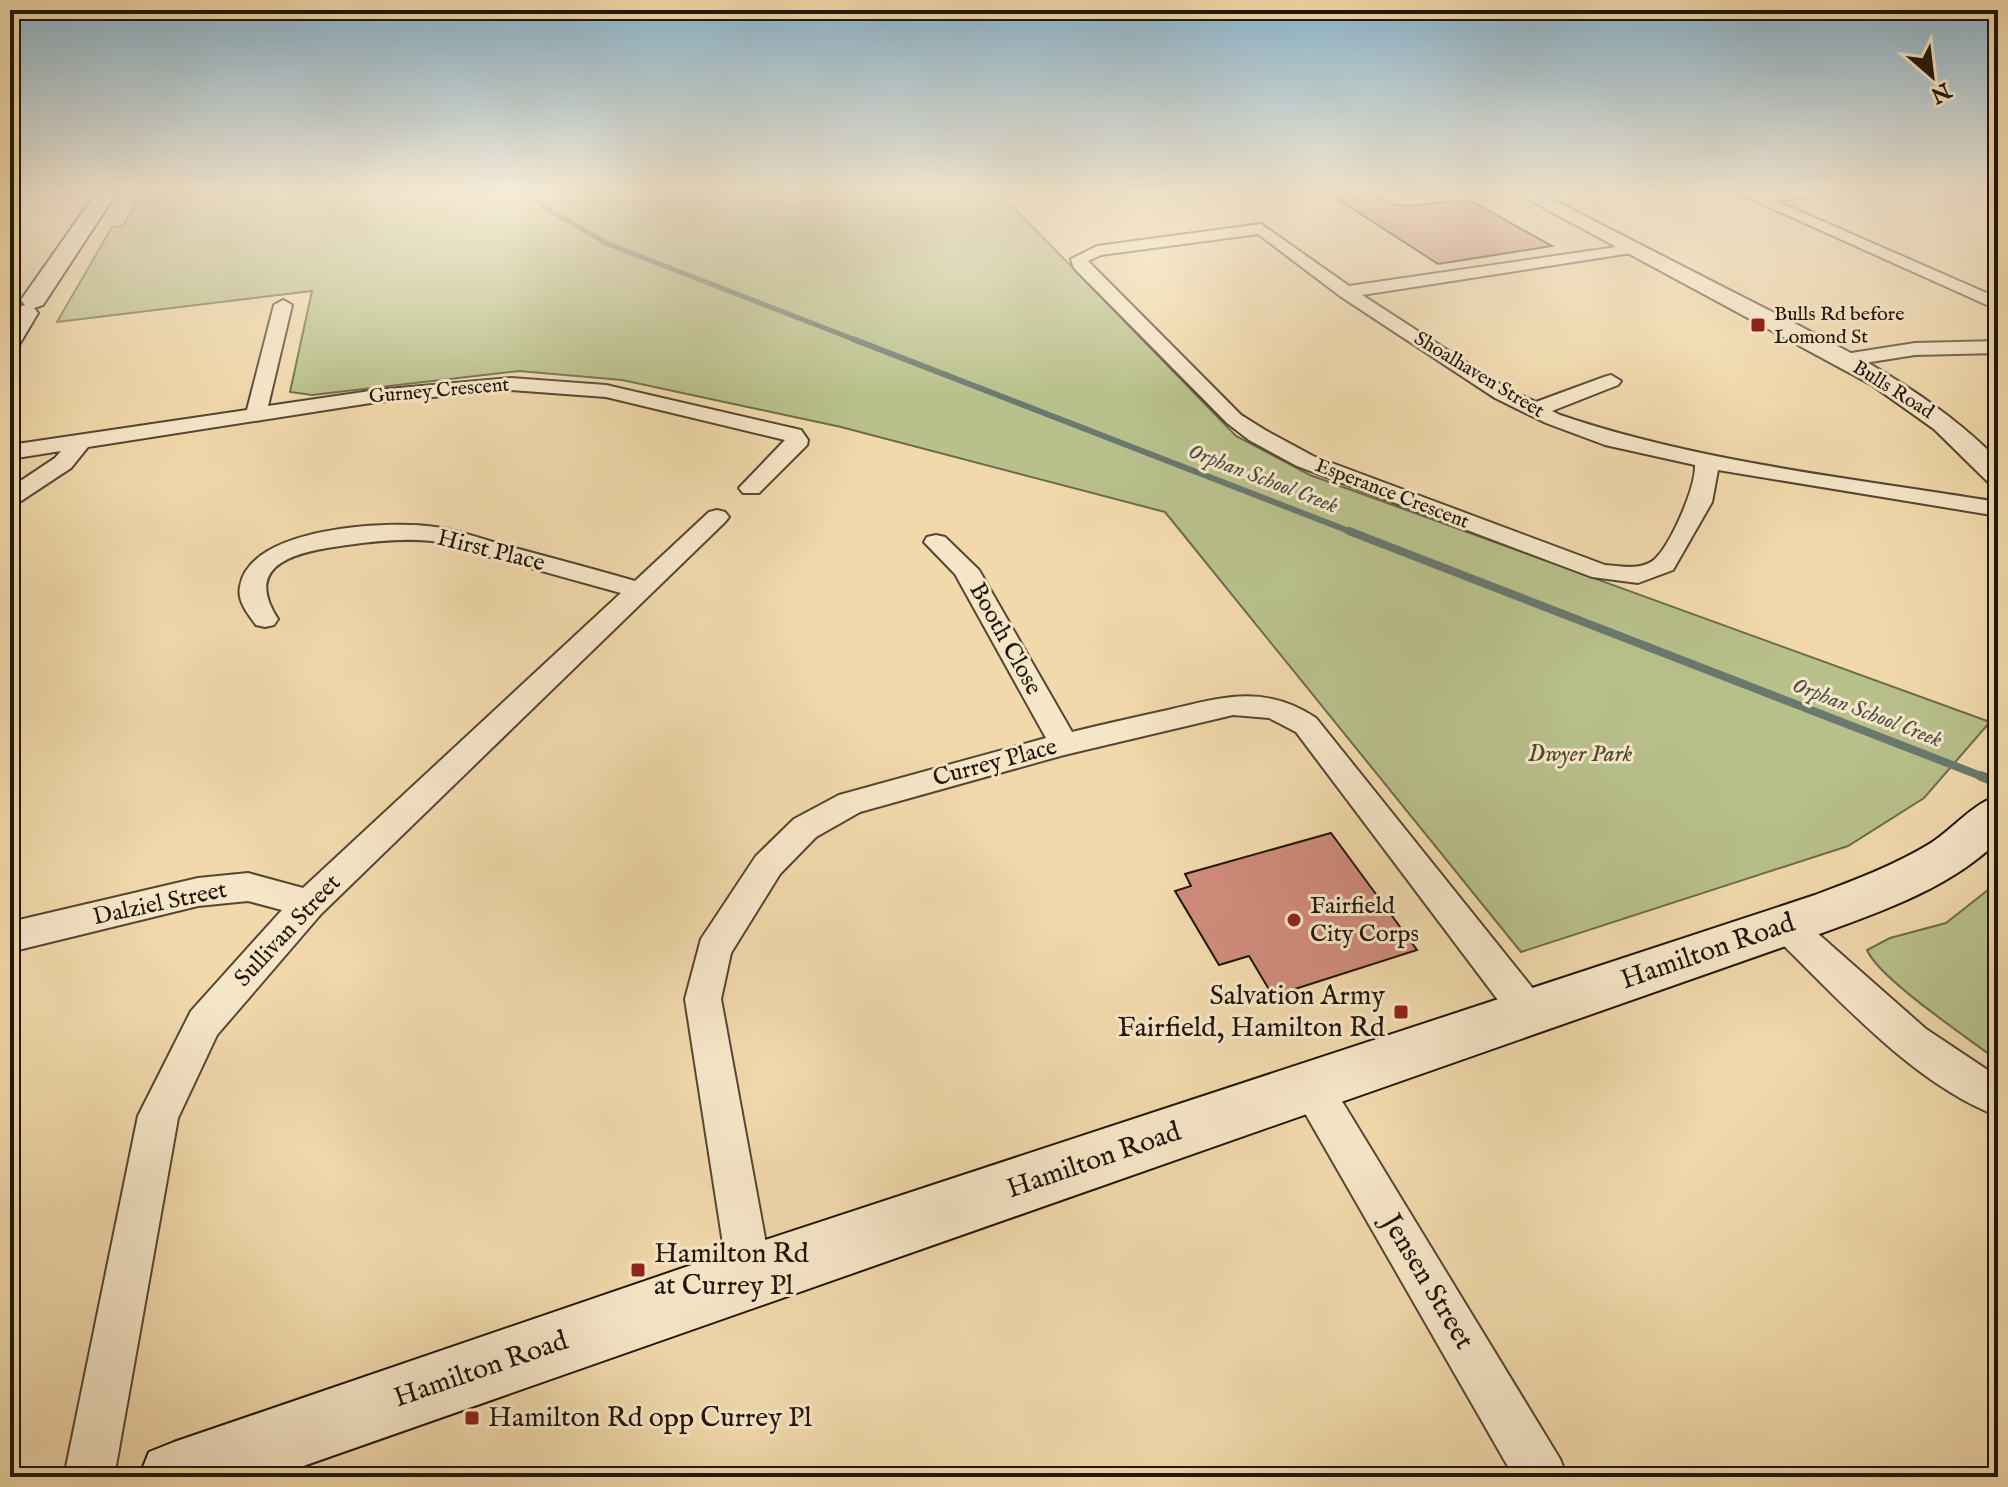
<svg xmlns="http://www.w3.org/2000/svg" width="2008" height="1487" font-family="'IM FELL English',serif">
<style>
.green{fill:#b8c08b;stroke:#6c6b4b;stroke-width:2}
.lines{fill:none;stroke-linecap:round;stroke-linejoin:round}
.stream-far3{stroke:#6a786e;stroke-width:5}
.stream-far2{stroke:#6a786e;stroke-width:6}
.stream-far1{stroke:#6a786e;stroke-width:8}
.stream{stroke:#6a786e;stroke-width:10}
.building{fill:#d08c7c;stroke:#20160b;stroke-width:2}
.minor-casing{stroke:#544733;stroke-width:4}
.tertiary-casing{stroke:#544733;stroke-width:4}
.secondary-casing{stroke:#20160b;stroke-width:4}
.minor{fill:#f6e6c8;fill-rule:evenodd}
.tertiary{fill:#f6e6c8;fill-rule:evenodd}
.secondary{fill:#f6e6c8;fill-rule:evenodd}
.poi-dot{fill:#8f2418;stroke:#f6e6c8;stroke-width:3}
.labels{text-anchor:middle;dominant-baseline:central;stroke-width:6;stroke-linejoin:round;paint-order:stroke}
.far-poi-label{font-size:20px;fill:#20160b;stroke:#f6e6c8;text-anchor:start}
.far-street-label{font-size:20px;fill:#20160b;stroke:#f6e6c8}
.far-water-label{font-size:22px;font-style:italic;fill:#4b4f45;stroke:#f6e6c8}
.street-label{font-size:24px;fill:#20160b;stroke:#f6e6c8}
.park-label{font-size:24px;font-style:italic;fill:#4e4931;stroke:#f6e6c8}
.poi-label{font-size:24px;fill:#20160b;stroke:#f6e6c8;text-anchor:start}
.near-street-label{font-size:28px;fill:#20160b;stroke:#f6e6c8}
.near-poi-label{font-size:28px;fill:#20160b;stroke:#f6e6c8;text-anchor:start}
</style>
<rect width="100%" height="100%" fill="#f1d9ab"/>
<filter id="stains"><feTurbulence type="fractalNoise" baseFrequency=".0025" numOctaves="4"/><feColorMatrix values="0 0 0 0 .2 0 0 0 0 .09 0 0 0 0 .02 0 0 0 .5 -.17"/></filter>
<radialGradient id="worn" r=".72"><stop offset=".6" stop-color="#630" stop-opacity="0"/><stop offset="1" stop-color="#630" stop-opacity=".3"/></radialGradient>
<g class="green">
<polygon points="145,189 996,189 1236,436 1310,475 1990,722 1924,798 1848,846 1521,952 1165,512 841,427 622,380 519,371 312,395 290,392 312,291 57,322 112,227 123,226"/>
<path d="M 1998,882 L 1998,1061 C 1970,1039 1879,979 1867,950 L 1890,938 L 1946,923 Z"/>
</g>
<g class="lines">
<polyline class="stream-far3" points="525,189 546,208 608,244 858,341"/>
<polyline class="stream-far2" points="853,339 1354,533"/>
<polyline class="stream-far1" points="1349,531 1986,778"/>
<polyline class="stream" points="1981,776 1998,783"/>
</g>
<g class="building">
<polygon points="1322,189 1368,189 1393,204 1407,206 1469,200 1552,246 1438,264"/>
<polygon points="1331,833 1417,950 1273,996 1249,956 1219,965 1175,891 1191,886 1185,874"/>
</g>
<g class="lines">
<g class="minor-casing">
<g id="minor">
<polygon points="1729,189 1748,189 1761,194 1800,189 1838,189 1831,193 1776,201 1998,298 1998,310"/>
<path d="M 1261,224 L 1349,286 L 1637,244 L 1639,248 L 1637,252 L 1631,253 L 1362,295 L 1509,390 L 1536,402 L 1604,377 L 1611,375 L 1621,381 L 1618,385 L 1552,411 L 1560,415 C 1701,463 1852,478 1998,502 L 1998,516 L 1718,470 L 1712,502 L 1673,570 L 1638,583 L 1592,577 L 1297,466 L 1249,440 L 1227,423 L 1074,268 L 1071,259 L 1097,246 ZM 1258,234 L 1340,296 L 1495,398 L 1546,423 L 1605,445 L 1695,465 C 1696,487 1671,544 1655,559 C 1642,571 1620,566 1605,565 L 1313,456 L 1265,430 L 1241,415 L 1088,261 L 1101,255 Z"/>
<polygon points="283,300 292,305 268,406 377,390 511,378 606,385 801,430 808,440 807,445 759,493 743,493 739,488 785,440 606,397 511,390 377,402 88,447 71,468 18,503 10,505 10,488 55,458 61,451 10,459 10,445 247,410 274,305"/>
<polygon points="1998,341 1998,353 1915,355 1845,366 1835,360 1845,354 1915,343"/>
<path d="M 717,510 L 725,512 L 729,517 L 725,522 L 321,914 L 217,1035 L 178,1118 L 114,1477 L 64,1477 L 138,1116 L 191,1011 L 282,910 L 248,901 L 198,906 L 10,952 L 10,922 L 198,878 L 248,873 L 303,888 L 621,593 C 578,581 535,569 491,557 C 472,552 452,544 432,541 C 403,538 375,541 347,545 C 303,551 240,561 278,619 L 274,625 L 265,627 L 256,625 C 248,614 237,601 240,587 C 248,527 388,520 435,527 C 457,530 479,538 500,544 C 545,556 590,568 635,581 L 709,512 Z"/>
<path d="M 936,535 L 945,537 L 979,570 L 1072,732 C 1104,724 1136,717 1168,710 C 1223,697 1265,684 1316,718 L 1542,1000 L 1548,1012 L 1542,1024 L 1529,1028 L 1516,1024 L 1296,732 L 1269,718 L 1233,715 L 1064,755 L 860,812 L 816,837 L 780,874 L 731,953 L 721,999 L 772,1276 L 766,1292 L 750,1298 L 734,1292 L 728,1276 L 685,999 L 701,939 L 756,856 L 794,819 L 839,795 L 1046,738 L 955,574 L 924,542 L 927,537 Z"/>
<path d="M 1786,912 L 1798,916 L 1926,1029 L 1998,1077 L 1998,1116 C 1913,1084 1838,998 1774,936 L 1769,926 L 1774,916 Z"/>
<polygon points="1312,1070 1326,1075 1560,1459 1567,1477 1514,1477 1298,1101 1292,1088 1298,1075"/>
</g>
</g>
<g class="tertiary-casing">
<g id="tertiary">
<path d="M 1509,189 L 1532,189 C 1602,225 1672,261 1743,297 C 1833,343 1926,387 1998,460 L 1998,484 L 1988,482 L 1934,429 L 1872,385 Z"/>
<polygon points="10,302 19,304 22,309 19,314 10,316"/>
</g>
</g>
<g class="secondary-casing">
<g id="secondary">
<polygon points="99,189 119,189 43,305 34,308 38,313 19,345 10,347 10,317 16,308 25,305 21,300"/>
<path d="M 1998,796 L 1998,841 C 1946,892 1870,915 1803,940 L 272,1477 L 139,1477 L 149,1452 L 174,1442 L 750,1245 L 1815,895 C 1855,880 1895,865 1931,843 C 1954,828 1972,804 1998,796 Z"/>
</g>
</g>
<use href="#minor" class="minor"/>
<use href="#tertiary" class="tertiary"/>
<use href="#secondary" class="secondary"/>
</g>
<linearGradient id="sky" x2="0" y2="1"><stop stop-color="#89b6d2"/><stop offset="0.48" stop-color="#f9eed9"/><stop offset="1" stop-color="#f9eed9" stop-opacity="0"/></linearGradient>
<rect width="2008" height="397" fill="url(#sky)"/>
<g class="poi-dot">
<rect x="1750" y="317" width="16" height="16" rx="4"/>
<circle cx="1294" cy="920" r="8"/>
<rect x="1393" y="1004" width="16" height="16" rx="4"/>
<rect x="630" y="1262" width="16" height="16" rx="4"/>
<rect x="464" y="1410" width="16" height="16" rx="4"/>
</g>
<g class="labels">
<g class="far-poi-label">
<text x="1774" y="314">Bulls Rd before<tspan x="1774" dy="23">Lomond St</tspan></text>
</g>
<g class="far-street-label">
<text transform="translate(1479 375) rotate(31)">Shoalhaven Street</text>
<text transform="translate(1893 390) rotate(32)">Bulls Road</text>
<text transform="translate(439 391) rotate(-5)">Gurney Crescent</text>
<text transform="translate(1392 494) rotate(21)">Esperance Crescent</text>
</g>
<g class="far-water-label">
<text transform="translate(1263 479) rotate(21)">Orphan School Creek</text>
<text transform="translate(1867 713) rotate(21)">Orphan School Creek</text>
</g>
<g class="street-label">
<text transform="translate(491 551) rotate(14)">Hirst Place</text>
<text transform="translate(1005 639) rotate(61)">Booth Close</text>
<text transform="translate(995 763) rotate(-15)">Currey Place</text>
<text transform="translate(160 904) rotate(-12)">Dalziel Street</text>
<text transform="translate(288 931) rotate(-47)">Sullivan Street</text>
</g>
<g class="park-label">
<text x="1580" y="754">Dwyer Park</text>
</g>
<g class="poi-label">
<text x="1310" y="906">Fairfield<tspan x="1310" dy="28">City Corps</tspan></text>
</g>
<g class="near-street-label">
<text transform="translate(1708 952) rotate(-19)">Hamilton Road</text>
<text transform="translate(1094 1161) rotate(-19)">Hamilton Road</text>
<text transform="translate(1427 1282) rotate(59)">Jensen Street</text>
<text transform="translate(481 1370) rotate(-19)">Hamilton Road</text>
</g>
<g class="near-poi-label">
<text x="1385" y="996" text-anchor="end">Salvation Army<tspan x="1385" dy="32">Fairfield, Hamilton Rd</tspan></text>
<text x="654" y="1254">Hamilton Rd<tspan x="654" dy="32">at Currey Pl</tspan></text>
<text x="488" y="1418">Hamilton Rd opp Currey Pl</text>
</g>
</g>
<rect width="2008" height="1487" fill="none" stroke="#f1d9ab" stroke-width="40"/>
<rect x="12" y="12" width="1984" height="1463" fill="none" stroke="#20160b" stroke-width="4"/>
<rect x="20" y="20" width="1968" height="1447" fill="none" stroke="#20160b" stroke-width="2"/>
<g transform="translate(1932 76) rotate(152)" stroke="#f6e6c8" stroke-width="6" paint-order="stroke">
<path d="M0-6L14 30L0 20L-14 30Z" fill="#20160b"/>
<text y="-12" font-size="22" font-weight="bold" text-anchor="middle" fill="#20160b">N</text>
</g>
<rect width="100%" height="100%" filter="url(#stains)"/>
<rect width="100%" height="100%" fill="url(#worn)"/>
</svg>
